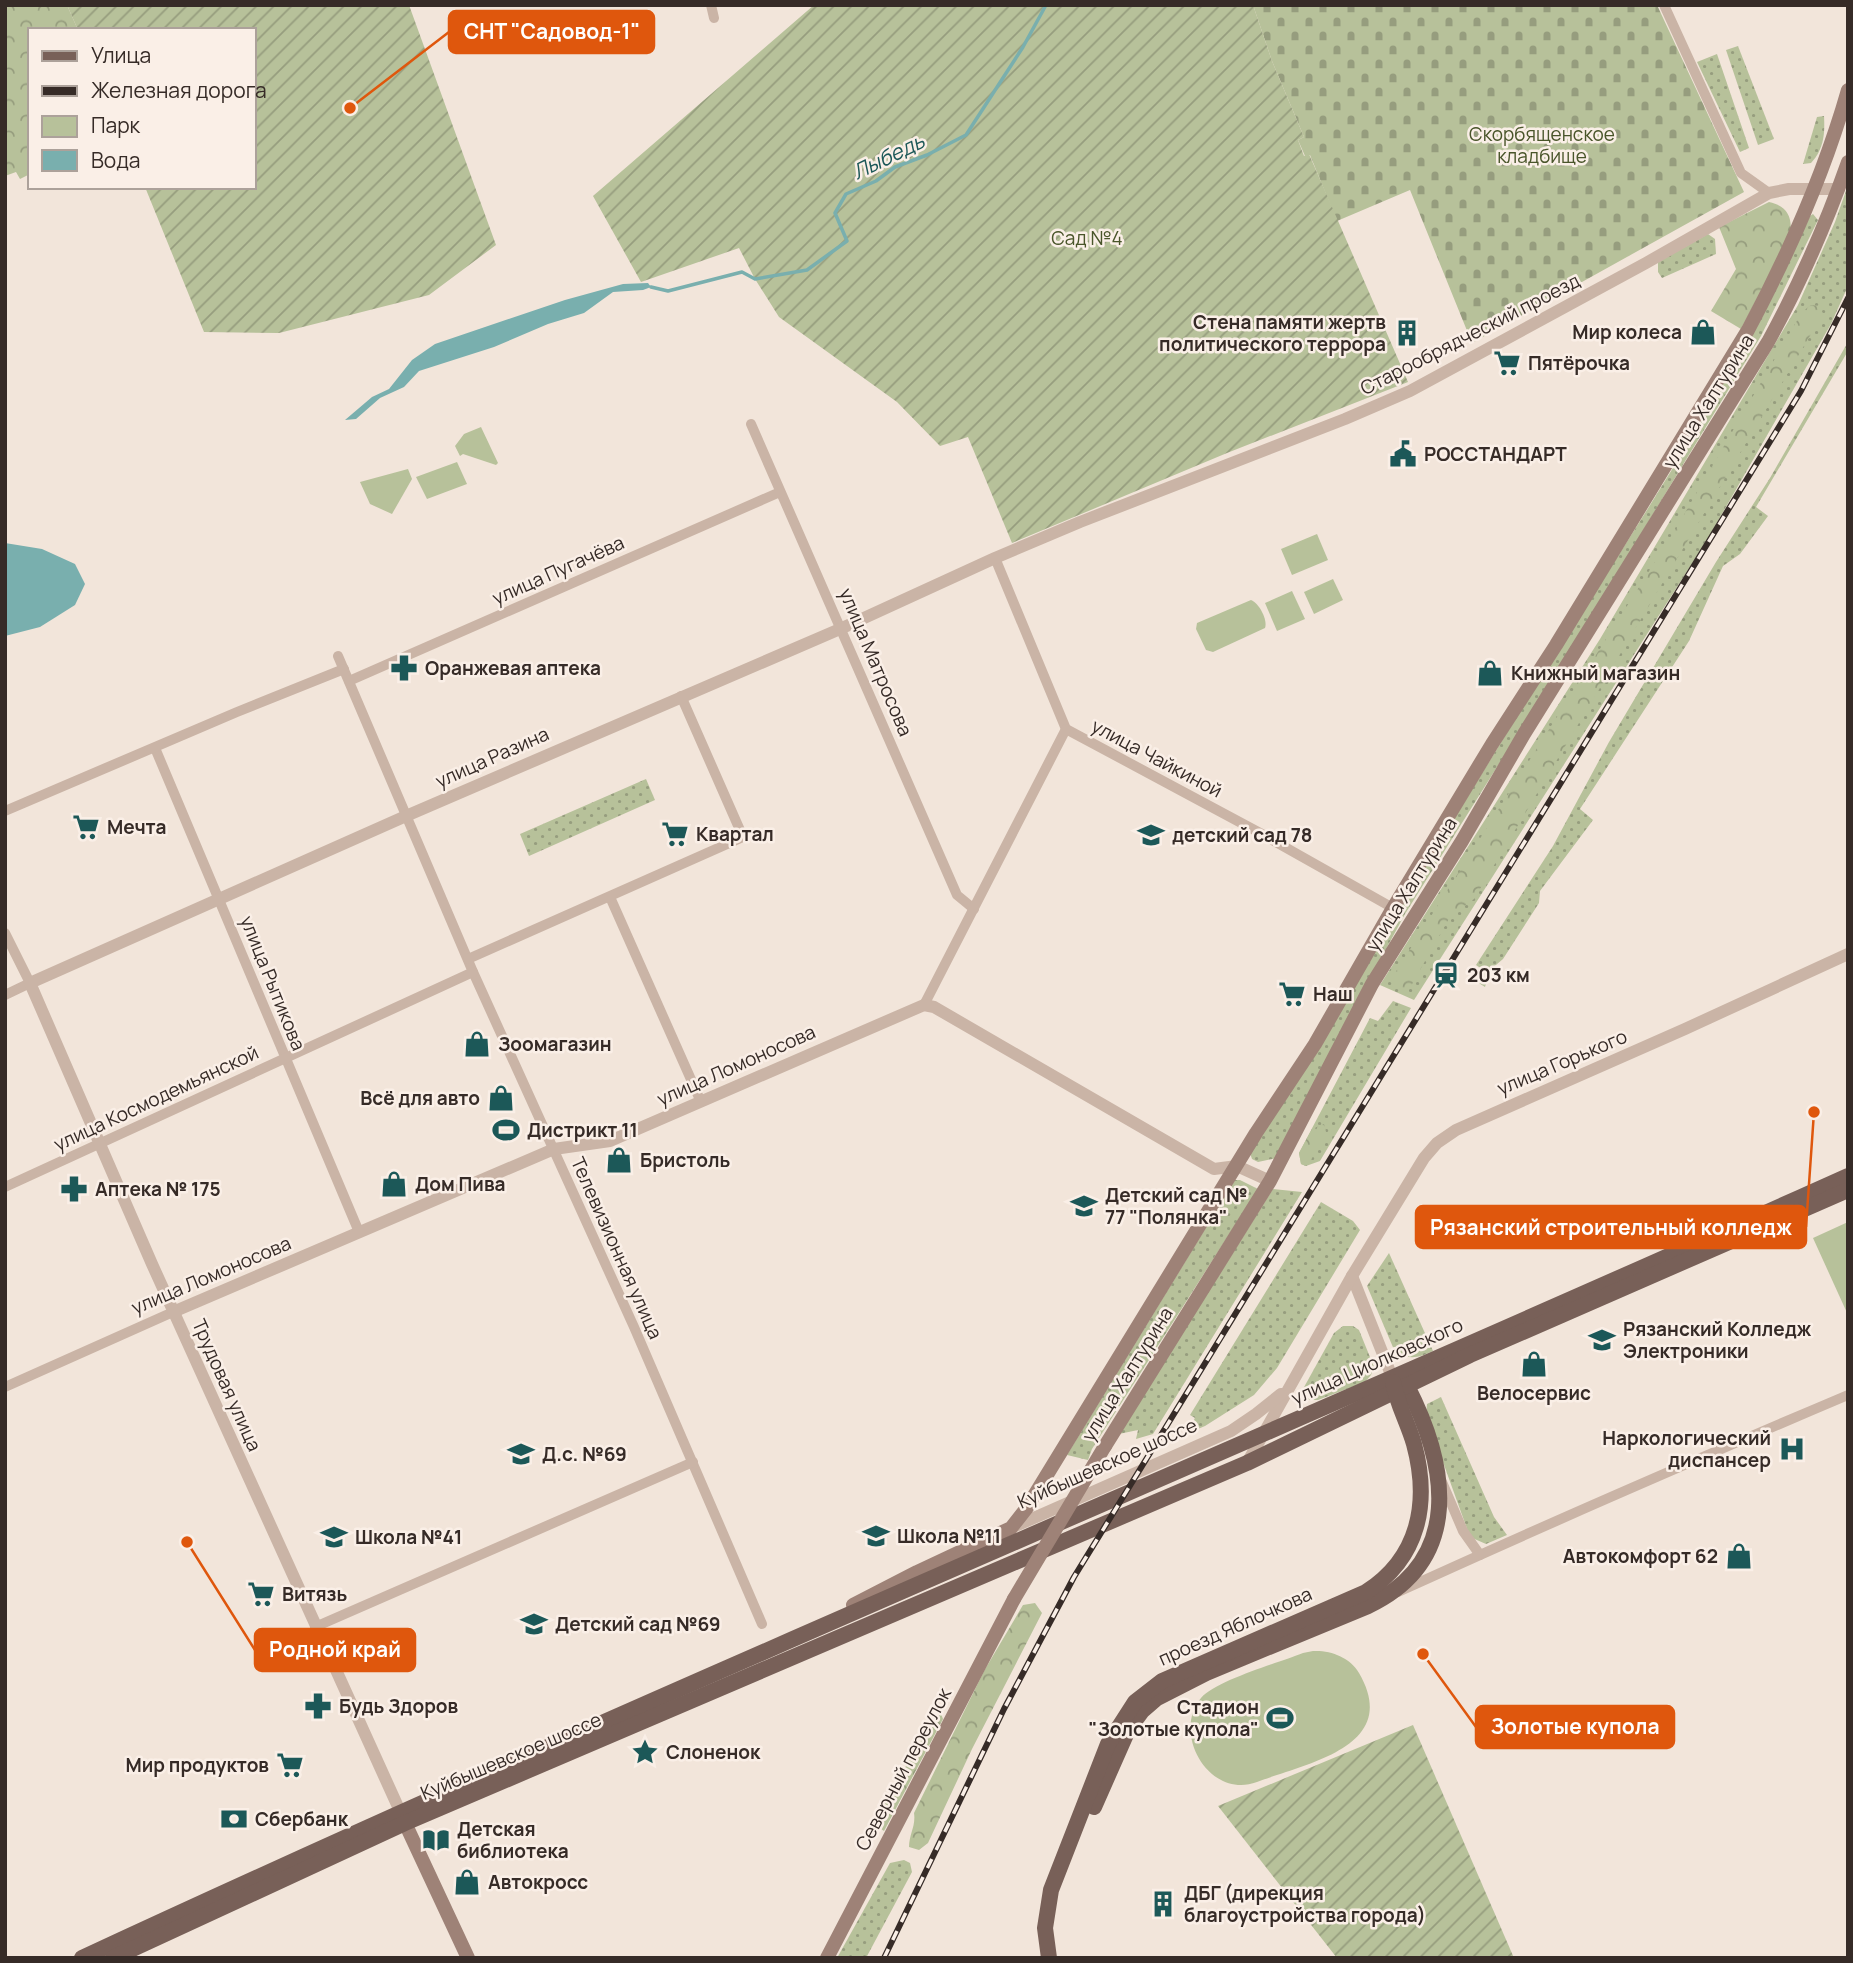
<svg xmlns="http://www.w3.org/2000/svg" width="1853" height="1963" font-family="Manrope,sans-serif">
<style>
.grass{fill:url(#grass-dots)}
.forest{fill:url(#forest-crowns)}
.cemetery{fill:url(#cemetery-stones)}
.park{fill:#b7c19a}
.garden{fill:url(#garden-furrows)}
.water{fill:#79afae}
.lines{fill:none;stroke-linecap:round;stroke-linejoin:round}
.stream{stroke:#79afae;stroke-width:3.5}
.minor{stroke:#cab4a6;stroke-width:10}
.tertiary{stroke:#cab4a6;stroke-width:12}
.secondary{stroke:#9e8277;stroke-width:14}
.primary{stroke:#786058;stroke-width:16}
.rail-casing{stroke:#362b27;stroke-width:6}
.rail{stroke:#faefe7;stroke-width:3.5;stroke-dasharray:10;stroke-linecap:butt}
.secondary-bridge{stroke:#9e8277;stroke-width:14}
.labels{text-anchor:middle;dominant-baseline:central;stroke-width:5;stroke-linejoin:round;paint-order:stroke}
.park-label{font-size:19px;fill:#49552a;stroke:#faefe7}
.poi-label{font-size:19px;font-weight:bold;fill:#362b27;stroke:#faefe7;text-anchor:start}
.street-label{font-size:19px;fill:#362b27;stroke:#faefe7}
.water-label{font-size:21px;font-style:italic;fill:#1c5858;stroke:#faefe7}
.leader{fill:none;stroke:#df570d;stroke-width:2.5}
.callout-dot{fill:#df570d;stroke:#faefe7;stroke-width:2.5}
.callout{fill:#df570d;stroke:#df570d;stroke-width:2.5}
.callout-label{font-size:21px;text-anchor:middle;font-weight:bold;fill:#fff}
</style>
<defs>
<pattern id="grass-dots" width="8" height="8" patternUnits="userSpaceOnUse" patternTransform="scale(1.75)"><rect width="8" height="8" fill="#b7c19a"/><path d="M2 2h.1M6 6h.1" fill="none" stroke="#969d7e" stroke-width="1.8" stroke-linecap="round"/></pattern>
<pattern id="forest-crowns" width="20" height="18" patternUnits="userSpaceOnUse" patternTransform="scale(1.75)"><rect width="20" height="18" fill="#b7c19a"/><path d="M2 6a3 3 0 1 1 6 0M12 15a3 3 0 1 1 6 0" fill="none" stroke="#969d7e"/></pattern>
<pattern id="cemetery-stones" width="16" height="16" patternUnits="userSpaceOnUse" patternTransform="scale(1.75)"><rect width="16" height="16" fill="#b7c19a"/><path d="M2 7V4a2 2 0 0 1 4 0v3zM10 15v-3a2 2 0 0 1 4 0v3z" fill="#969d7e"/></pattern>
<pattern id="garden-furrows" width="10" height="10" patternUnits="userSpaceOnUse" patternTransform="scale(1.75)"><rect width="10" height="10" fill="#b7c19a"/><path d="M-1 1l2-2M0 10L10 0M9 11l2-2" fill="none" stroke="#969d7e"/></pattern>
</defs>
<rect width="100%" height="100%" fill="#f2e5da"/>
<g class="grass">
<polygon points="1738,46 1774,139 1758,145 1726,50"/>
<polygon points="1717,54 1749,148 1740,152 1697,62"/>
<path d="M 1824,116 C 1825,133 1824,149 1811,163 L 1803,164 L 1817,117 Z"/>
<polygon points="1848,185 1848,286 1831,324 1707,540 1414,1000 1380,985 1600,639 1798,305 1835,222"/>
<path d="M 1813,214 L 1818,220 L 1761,336 L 1584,628 L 1405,914 L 1367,984 L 1277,1158 L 1258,1162 L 1252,1159 L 1250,1153 C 1353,985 1455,815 1560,648 C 1648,507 1742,368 1810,216 Z"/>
<polygon points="1708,234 1715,239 1716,254 1662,278 1658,272 1658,262"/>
<polygon points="1848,342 1848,351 1756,507 1768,516 1740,554 1723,566 1689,641 1580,809 1593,820 1540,891 1539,903 1503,959 1490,970 1485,987 1474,980 1482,969 1476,965 1553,846 1609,742 1716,562 1770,478"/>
<polygon points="646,779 655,800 529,856 520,834"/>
<polygon points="1393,1001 1411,1008 1320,1161 1306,1166 1301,1164 1299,1153 1370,1018 1378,1021"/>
<polygon points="1235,1180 1240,1180 1258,1189 1092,1449 1088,1460 1067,1455"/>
<polygon points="1273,1189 1302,1192 1153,1434 1136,1439 1138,1430 1119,1434"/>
<polygon points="1321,1202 1353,1221 1360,1230 1277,1368 1254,1395 1205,1426 1186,1434 1195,1418 1190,1415"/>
<path d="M 1389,1253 L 1433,1351 C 1418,1358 1410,1360 1395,1352 L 1367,1286 Z"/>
<polygon points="1343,1326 1353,1326 1359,1330 1374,1367 1371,1375 1365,1382 1318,1400 1309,1400 1304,1396 1303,1389 1334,1333"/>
<polygon points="1441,1397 1494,1517 1507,1535 1486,1544 1470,1537 1426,1415 1427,1404"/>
<polygon points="904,1860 910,1863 912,1872 866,1958 837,1958 890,1863"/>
</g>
<g class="forest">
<polygon points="5,5 67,5 78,30 30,30 30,174 20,179 16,172 5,176"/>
<path d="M 1769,202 C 1787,206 1793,217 1790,235 L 1741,329 L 1711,311 L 1736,269 L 1719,227 Z"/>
<polygon points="1811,305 1820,306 1823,314 1474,899 1451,915 1411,986 1401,990 1392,985 1395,973 1675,530 1802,312"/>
<polygon points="1324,1124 1326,1132 1311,1160 1306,1166 1301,1164 1299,1153 1312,1129"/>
<path d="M 1035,1603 L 1042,1613 L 972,1749 L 928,1843 L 919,1850 L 909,1847 C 909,1834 916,1826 914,1813 L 984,1671 L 1023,1605 Z"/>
<polygon points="937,1714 941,1714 943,1719 884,1831 872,1823"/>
</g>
<polygon class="cemetery" points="1253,5 1657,5 1744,192 1472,343 1410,190 1337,221 1310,155 1305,156 1298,140 1304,137 1272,61"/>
<g class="park">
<polygon points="481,427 498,463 496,465 463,454 460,456 455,446 464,434"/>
<polygon points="457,462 467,484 427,499 416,477"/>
<polygon points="408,469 412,479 392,514 370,504 360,482"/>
<polygon points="1317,534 1328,560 1292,575 1281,549"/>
<polygon points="1333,579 1343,600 1314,614 1304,592"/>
<polygon points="1292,591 1305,619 1277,631 1265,603"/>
<path d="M 1251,600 C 1259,603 1268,620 1265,628 L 1213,652 L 1206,650 L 1196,629 L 1197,623 Z"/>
<polygon points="1848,1222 1848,1315 1813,1238"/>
<path d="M 1313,1651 C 1330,1650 1350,1657 1359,1673 C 1402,1747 1306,1763 1257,1782 C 1210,1800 1171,1734 1201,1698 C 1217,1680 1278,1663 1303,1653 Z"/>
</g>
<g class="garden">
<polygon points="67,5 409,5 496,245 429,295 279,333 204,332 145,187 254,187 254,30 78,30"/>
<polygon points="814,5 1253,5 1272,61 1304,137 1298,140 1304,156 1309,154 1408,382 1227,453 1012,543 968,437 940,446 897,402 779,317 755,279 739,248 641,282 593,196"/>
<polygon points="1413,1725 1514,1958 1337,1958 1218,1806"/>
</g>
<g class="water">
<polygon points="648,283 651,287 643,290 613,292 584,313 548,324 494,347 419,371 404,387 380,398 356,419 345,420 372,397 389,389 412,360 435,344 565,300 623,284"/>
<polygon points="5,543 42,549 75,564 85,584 75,605 40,627 5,636"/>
</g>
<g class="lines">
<polyline class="stream" points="651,287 668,291 742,272 755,279 807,270 847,241 835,213 846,194 876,181 895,167 927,155 966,135 1023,47 1046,5"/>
<g class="minor">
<polyline points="711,5 714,18"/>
<polyline points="1664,5 1741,173 1769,193"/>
<polyline points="751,424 957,895 974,909"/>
<polyline points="995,558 1066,729 1260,833 1393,908"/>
<polyline points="338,656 473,972 634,1327 762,1624"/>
<polyline points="349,681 780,492"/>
<polyline points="155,748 359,1232"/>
<polyline points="5,811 237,712 344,669"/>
<polyline points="610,897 701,1102"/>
<polyline points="5,933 30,983 5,995"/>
<polyline points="468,959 743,837 681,696"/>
<polyline points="924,1005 1066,729"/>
<polyline points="5,1187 473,972"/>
<polyline points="5,1387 173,1312"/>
<polyline points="1442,1482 1463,1531 1480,1555"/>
<path d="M 1398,1592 C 1547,1524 1697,1459 1848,1395"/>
<polyline points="315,1627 693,1462"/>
</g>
<g class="tertiary">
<polyline points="1352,1276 1392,1377"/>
<polyline points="173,1312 554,1149 610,1141 924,1005 934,1007 1214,1169 1237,1166 1270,1181"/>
<polyline points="1247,1463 1352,1276 1424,1158 1437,1143 1456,1130 1685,1029 1848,954"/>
<polyline points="1011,1528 1231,1431 1256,1414 1281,1394"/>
<polyline points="404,1820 152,1264 30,983 406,816 840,629 995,558 1080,522 1345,419 1410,391 1646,263 1769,193 1789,189 1839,189"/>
</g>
<g class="secondary">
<path d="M 1105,1446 L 1270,1181 L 1372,984 L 1462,841 L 1524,734 L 1768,342 C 1801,282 1825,227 1848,162"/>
<path d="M 853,1605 L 917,1572 L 1011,1528 L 1026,1509 L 1256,1133 L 1315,1044 L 1393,908 L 1492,744 L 1556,645 L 1748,330 C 1789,253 1824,174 1848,90"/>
<polyline points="405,1823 468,1958"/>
<polyline points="827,1958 1014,1599"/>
</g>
<g class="primary">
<path d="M 1094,1807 L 1128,1730 L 1142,1711 L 1157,1698 L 1206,1673 L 1368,1606 C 1464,1560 1448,1466 1407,1386"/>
<path d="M 82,1958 C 666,1687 1261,1440 1848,1176"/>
<polyline points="113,1958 405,1823 1247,1463 1470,1355 1848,1190"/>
<path d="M 1049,1958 L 1045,1928 L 1051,1890 L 1108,1744 L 1135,1702 L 1162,1681 L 1366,1592 C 1419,1558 1430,1503 1414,1444 C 1408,1423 1397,1404 1393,1382"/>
</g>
<g class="rail-casing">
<polyline id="rail" points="884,1958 1004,1709 1074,1577 1801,391 1848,298"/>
</g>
<use href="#rail" class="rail"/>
<polyline class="secondary-bridge" points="1014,1599 1105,1446"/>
</g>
<defs>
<g id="shop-bare" transform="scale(2.1)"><path d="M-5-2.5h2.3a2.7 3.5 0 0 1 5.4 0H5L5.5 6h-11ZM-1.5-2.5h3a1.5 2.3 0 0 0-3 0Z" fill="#1c5858" stroke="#faefe7" stroke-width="2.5" paint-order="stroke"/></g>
<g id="building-bare" transform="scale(2.1)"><path d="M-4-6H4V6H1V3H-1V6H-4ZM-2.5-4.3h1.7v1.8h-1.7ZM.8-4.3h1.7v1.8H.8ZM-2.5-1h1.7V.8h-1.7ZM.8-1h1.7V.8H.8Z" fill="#1c5858" stroke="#faefe7" stroke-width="2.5" paint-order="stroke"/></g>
<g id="supermarket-bare" transform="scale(2.1)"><path d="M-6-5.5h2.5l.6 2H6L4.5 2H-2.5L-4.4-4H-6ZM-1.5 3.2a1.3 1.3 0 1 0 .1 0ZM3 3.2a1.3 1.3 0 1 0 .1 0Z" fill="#1c5858" stroke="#faefe7" stroke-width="2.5" paint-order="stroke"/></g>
<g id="civic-bare" transform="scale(2.1)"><path d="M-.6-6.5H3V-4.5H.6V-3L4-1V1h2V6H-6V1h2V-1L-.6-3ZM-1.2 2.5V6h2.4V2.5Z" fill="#1c5858" stroke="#faefe7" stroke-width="2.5" paint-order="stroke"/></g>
<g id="pharmacy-bare" transform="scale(2.1)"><path d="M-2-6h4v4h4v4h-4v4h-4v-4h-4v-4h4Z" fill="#1c5858" stroke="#faefe7" stroke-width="2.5" paint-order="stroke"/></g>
<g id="school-bare" transform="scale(2.1)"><path d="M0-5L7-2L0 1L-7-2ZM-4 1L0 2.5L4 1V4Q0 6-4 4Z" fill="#1c5858" stroke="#faefe7" stroke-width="2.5" paint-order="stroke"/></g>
<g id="station-bare" transform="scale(2.1)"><path d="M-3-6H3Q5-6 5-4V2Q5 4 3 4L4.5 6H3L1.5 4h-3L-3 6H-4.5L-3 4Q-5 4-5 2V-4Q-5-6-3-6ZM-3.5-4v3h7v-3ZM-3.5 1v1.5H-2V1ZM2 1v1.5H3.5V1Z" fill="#1c5858" stroke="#faefe7" stroke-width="2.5" paint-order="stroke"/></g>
<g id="stadium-bare" transform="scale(2.1)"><path d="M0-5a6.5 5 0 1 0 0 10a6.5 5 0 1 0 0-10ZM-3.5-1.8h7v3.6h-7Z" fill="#1c5858" stroke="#faefe7" stroke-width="2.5" paint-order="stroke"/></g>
<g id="university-bare" transform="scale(2.1)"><path d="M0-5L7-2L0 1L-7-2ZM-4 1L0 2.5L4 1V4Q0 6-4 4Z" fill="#1c5858" stroke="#faefe7" stroke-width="2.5" paint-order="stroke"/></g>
<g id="hospital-bare" transform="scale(2.1)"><path d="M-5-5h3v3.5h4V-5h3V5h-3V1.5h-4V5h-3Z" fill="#1c5858" stroke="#faefe7" stroke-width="2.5" paint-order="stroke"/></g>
<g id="sight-bare" transform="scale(2.1)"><path d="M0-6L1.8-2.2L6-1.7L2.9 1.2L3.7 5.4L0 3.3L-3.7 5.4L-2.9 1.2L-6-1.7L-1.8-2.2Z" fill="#1c5858" stroke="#faefe7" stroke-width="2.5" paint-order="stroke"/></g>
<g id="bank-bare" transform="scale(2.1)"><path d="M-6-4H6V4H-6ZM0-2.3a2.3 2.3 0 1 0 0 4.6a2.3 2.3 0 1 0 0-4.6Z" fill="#1c5858" stroke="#faefe7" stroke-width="2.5" paint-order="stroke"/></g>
<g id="library-bare" transform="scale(2.1)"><path d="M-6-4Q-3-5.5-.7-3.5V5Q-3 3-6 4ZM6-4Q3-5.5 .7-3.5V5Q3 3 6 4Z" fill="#1c5858" stroke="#faefe7" stroke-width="2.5" paint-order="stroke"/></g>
</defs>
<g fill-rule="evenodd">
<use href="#shop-bare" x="1703" y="332"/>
<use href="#building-bare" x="1407" y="333"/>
<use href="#supermarket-bare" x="1507" y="363"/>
<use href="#civic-bare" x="1403" y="454"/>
<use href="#pharmacy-bare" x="404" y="668"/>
<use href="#shop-bare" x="1490" y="673"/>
<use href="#supermarket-bare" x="86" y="827"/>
<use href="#supermarket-bare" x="675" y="834"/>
<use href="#school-bare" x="1151" y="835"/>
<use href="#station-bare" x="1446" y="975"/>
<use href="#supermarket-bare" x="1292" y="994"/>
<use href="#shop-bare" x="477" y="1044"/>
<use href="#shop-bare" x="501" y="1098"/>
<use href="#stadium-bare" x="506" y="1130"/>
<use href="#shop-bare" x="619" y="1160"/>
<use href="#shop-bare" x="394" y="1184"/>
<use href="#pharmacy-bare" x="74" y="1189"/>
<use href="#school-bare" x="1084" y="1206"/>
<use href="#university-bare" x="1602" y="1340"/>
<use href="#shop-bare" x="1534" y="1364"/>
<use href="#hospital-bare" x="1792" y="1449"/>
<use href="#school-bare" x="521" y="1454"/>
<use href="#school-bare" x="876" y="1536"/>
<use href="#school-bare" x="334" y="1537"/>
<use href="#shop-bare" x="1739" y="1556"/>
<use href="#supermarket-bare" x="261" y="1594"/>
<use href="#school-bare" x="534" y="1624"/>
<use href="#pharmacy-bare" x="318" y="1706"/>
<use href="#stadium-bare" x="1280" y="1718"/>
<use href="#sight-bare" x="645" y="1752"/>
<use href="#supermarket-bare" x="290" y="1765"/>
<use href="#bank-bare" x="234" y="1819"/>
<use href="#library-bare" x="436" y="1840"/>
<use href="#shop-bare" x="467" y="1882"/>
<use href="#building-bare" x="1163" y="1904"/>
</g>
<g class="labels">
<g class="park-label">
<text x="1542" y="134">Скорбященское<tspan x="1542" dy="22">кладбище</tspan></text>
<text x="1087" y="238">Сад №4</text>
</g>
<g class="poi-label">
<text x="1386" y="322" text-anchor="end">Стена памяти жертв<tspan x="1386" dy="22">политического террора</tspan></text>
<text x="1682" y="332" text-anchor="end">Мир колеса</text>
<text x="1528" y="363">Пятёрочка</text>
<text x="1424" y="454">РОССТАНДАРТ</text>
<text x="425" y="668">Оранжевая аптека</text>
<text x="1511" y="673">Книжный магазин</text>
<text x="107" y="827">Мечта</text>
<text x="696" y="834">Квартал</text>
<text x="1172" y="835">детский сад 78</text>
<text x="1467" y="975">203 км</text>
<text x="1313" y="994">Наш</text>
<text x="498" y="1044">Зоомагазин</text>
<text x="480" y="1098" text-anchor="end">Всё для авто</text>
<text x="527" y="1130">Дистрикт 11</text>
<text x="640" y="1160">Бристоль</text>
<text x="415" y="1184">Дом Пива</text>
<text x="95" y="1189">Аптека № 175</text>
<text x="1105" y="1195">Детский сад №<tspan x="1105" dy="22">77 "Полянка"</tspan></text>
<text x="1623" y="1329">Рязанский Колледж<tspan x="1623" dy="22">Электроники</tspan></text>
<text x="1534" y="1393" text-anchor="middle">Велосервис</text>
<text x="1771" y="1438" text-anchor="end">Наркологический<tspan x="1771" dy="22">диспансер</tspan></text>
<text x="542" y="1454">Д.с. №69</text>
<text x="897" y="1536">Школа №11</text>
<text x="355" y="1537">Школа №41</text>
<text x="1718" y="1556" text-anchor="end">Автокомфорт 62</text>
<text x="282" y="1594">Витязь</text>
<text x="555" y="1624">Детский сад №69</text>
<text x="339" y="1706">Будь Здоров</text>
<text x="1259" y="1707" text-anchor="end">Стадион<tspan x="1259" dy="22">"Золотые купола"</tspan></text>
<text x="666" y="1752">Слоненок</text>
<text x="269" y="1765" text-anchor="end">Мир продуктов</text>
<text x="255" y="1819">Сбербанк</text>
<text x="457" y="1829">Детская<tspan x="457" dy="22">библиотека</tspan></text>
<text x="488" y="1882">Автокросс</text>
<text x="1184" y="1893">ДБГ (дирекция<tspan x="1184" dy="22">благоустройства города)</tspan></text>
</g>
<g class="street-label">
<text transform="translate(1470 334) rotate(-27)">Старообрядческий проезд</text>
<text transform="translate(1708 401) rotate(-58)">улица Халтурина</text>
<text transform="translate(558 570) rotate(-24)">улица Пугачёва</text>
<text transform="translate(876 662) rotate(67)">улица Матросова</text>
<text transform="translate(492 757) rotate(-24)">улица Разина</text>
<text transform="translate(1157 758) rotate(28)">улица Чайкиной</text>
<text transform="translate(1411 884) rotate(-58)">улица Халтурина</text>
<text transform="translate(273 983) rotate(68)">улица Рытикова</text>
<text transform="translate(1562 1062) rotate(-23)">улица Горького</text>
<text transform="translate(736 1065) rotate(-24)">улица Ломоносова</text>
<text transform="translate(156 1098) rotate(-25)">улица Космодемьянской</text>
<text transform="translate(617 1248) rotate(66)">Телевизионная улица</text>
<text transform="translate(211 1275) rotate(-23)">улица Ломоносова</text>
<text transform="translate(1377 1361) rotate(-24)">улица Циолковского</text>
<text transform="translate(1127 1374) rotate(-58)">улица Халтурина</text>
<text transform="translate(227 1385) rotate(66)">Трудовая улица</text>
<text transform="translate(1107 1463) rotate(-24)">Куйбышевское шоссе</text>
<text transform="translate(1235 1626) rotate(-24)">проезд Яблочкова</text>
<text transform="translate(511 1756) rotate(-23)">Куйбышевское шоссе</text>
<text transform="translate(903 1769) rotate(-62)">Северный переулок</text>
</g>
<g class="water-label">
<text transform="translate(888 156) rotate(-26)">Лыбедь</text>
</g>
</g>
<path class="leader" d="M350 108L449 32M1814 1112L1806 1227M187 1542L255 1650M1423 1654L1476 1727"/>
<g class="callout-dot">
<circle cx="350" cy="108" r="7"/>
<circle cx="1814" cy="1112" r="7"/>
<circle cx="187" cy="1542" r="7"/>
<circle cx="1423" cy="1654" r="7"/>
</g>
<g class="callout">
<rect x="449" y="11" width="205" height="42" rx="7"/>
<rect x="1416" y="1206" width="390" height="42" rx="7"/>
<rect x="255" y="1629" width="160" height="42" rx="7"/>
<rect x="1476" y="1706" width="198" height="42" rx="7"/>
</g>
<g class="callout-label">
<text x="552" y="39">СНТ "Садовод-1"</text>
<text x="1611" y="1235">Рязанский строительный колледж</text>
<text x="335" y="1657">Родной край</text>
<text x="1575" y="1734">Золотые купола</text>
</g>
<rect width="1853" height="1963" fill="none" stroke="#362b27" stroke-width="14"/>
<rect x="28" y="28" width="228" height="161" fill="#faefe7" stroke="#aca19a" stroke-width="2"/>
<rect x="42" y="51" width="35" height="10" fill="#786058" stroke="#aca19a" stroke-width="2"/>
<text x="91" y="63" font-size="21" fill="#362b27">Улица</text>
<rect x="42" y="86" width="35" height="10" fill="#362b27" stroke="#aca19a" stroke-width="2"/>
<text x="91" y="98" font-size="21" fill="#362b27">Железная дорога</text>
<rect x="42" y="116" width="35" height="21" fill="#b7c19a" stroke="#aca19a" stroke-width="2"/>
<text x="91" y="133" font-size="21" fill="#362b27">Парк</text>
<rect x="42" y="150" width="35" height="21" fill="#79afae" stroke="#aca19a" stroke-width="2"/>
<text x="91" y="168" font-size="21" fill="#362b27">Вода</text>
</svg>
